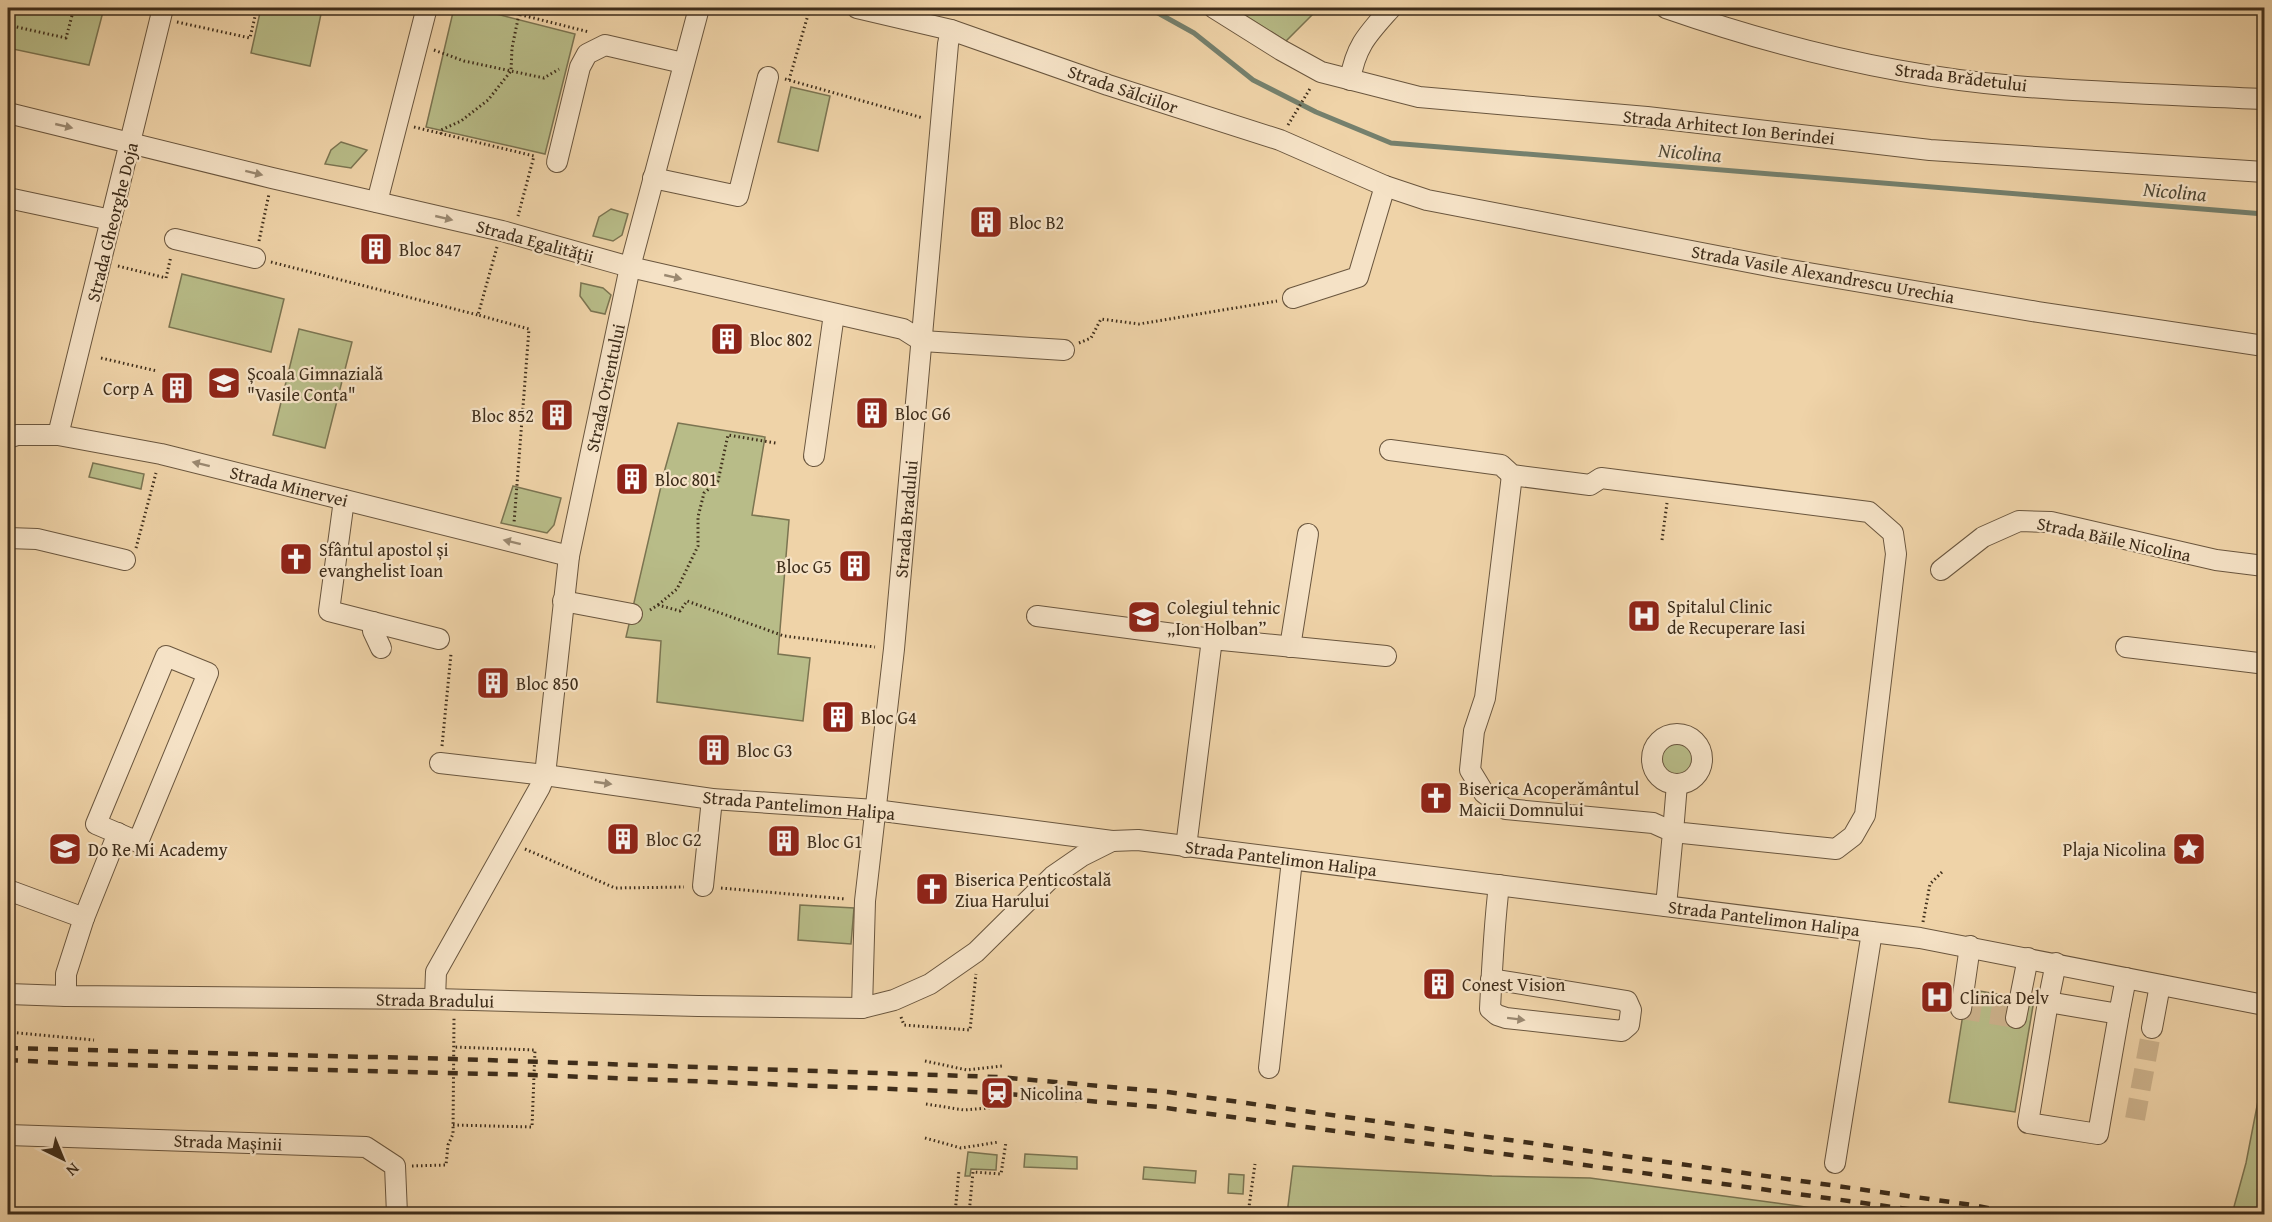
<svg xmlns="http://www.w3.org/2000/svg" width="2272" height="1222" font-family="'Gentium Book Plus',serif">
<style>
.green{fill:#b8bc88;stroke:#7b7451;stroke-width:1.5}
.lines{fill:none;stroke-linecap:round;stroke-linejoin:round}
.stream{stroke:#75806d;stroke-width:5}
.minor-tunnel{stroke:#ccb28c;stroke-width:20;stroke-dasharray:20 10;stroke-linecap:butt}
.minor-casing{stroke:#6a563e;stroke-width:22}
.path{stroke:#3e2d1a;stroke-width:3;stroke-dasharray:1.5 3;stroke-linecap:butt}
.minor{stroke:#f5e2c6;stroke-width:20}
.rail{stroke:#3e2d1a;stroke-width:4.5;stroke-dasharray:10 10;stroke-linecap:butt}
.oneway{fill:#9a8870}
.labels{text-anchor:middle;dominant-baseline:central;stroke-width:4.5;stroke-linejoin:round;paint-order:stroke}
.street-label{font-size:18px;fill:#3e2d1a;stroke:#f5e2c6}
.poi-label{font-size:18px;fill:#3e2d1a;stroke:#f5e2c6;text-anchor:start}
.water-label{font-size:20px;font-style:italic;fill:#504936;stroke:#f5e2c6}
</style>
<rect width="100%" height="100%" fill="#efd3a8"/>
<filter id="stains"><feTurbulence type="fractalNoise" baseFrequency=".00333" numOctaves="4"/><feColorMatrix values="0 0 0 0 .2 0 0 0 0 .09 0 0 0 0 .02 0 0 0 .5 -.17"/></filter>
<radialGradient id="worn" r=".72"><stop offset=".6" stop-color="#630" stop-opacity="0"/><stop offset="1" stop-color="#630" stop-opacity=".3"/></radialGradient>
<g class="green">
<polygon points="8,8 104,8 89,65 8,48"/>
<polygon points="261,8 288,8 321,14 310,66 251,53"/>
<polygon points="454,8 473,8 575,34 545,154 426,127"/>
<polygon points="1233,8 1319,8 1286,41"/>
<polygon points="791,87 830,96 818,151 778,142"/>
<polygon points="341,142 367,150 351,168 325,164 331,150"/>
<polygon points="611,209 628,214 622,235 613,241 593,236 599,217"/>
<polygon points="182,274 284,299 271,352 169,327"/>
<polygon points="581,283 603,288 611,295 605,314 591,311 580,296"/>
<polygon points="299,329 352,342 325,448 273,435"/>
<polygon points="678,423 765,437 752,515 789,520 778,654 810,658 803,721 657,702 661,641 626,637 665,469"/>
<polygon points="93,463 144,474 141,489 89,477"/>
<polygon points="513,486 561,498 554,525 547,533 501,523"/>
<circle cx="1677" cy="760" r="18"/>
<polygon points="800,905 854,908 851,944 798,940"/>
<polygon points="1967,989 2034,1000 2015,1112 1949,1102"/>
<polygon points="2264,1070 2264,1214 2232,1214 2246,1163"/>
<polygon points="968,1152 997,1155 996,1170 971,1169 970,1176 965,1176"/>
<polygon points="1025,1154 1077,1157 1077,1169 1024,1167"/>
<polygon points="1293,1166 1492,1176 1590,1178 1857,1214 1287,1214"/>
<polygon points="1144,1167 1196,1171 1195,1183 1143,1179"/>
<polygon points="1229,1174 1244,1175 1243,1194 1228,1193"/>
</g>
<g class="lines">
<polyline class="stream" points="1149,8 1194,33 1253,80 1316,112 1391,143 2264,214"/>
<g class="minor-tunnel">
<polyline points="1961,1009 2016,1018"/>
<polyline points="2135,1119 2152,1028"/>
</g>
<g class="minor-casing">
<g id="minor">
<polyline points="857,8 951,30 1108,85 1280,140 1385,186 1427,200 1779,268 2038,312 2264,346"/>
<polyline points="1214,8 1281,50 1321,72 1419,97 1647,117 1930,150 2264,172"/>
<path d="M 1666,8 C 1778,47 1896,76 2015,86 C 2098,93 2181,95 2264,99"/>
<path d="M 1350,80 C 1356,45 1368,34 1391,8"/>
<polyline points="8,113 272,178 502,231 630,267 903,329 922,341 1064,350"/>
<polyline points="557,162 580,67 587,54 605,45 683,63"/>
<polyline points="653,178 738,196 768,77"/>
<polyline points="8,198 111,220"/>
<polyline points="377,202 426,11 423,8"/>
<polyline points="175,239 255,258"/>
<polyline points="1293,298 1358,277 1385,186"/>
<polyline points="58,435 163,8"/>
<polyline points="8,438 17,435 58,435 161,454 569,556"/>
<polyline points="1390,450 1501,465 1512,475 1590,485 1601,478 1869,512 1893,533 1896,554 1865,815 1853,836 1836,849 1673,832 1677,784"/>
<polyline points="814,456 834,314"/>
<polyline points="1512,475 1485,698 1474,731 1470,770 1484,793 1506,809 1653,823 1673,832 1666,906"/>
<polyline points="344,500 329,611 439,639"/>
<polyline points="8,538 37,539 125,560"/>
<polyline points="1941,570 1983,537 2019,521 2051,522 2216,560 2264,566"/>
<polyline points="563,601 632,614"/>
<polyline points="1037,616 1212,639"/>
<polyline points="373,622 373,631 381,648"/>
<polyline points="1290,647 1308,534"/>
<polyline points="2126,647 2258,663 2264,662"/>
<polygon points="166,656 208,673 138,842 96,824"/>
<circle cx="1677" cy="759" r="25"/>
<polyline points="440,763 545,775 712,799 875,810 1112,841 1138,840 1920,938 2264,1005"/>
<polyline points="1186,847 1212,639 1386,656"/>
<polyline points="703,886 712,799"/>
<polyline points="8,890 84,918 66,974 66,996"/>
<polyline points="84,918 118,833"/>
<polyline points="2056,963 2048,1002 2119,1014 2126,978"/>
<path d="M 1491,979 L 1627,1001 L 1631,1010 L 1629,1025 L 1622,1031 L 1506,1018 L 1497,1015 L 1490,1009 C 1492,967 1494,926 1499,885"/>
<polyline points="8,994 66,996 435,999 698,1006 862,1008 894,1000 930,984 976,952 1053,876 1082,856 1112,841"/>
<polyline points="435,999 436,972 540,787 545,775 569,556 630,267 699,8"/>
<polyline points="2048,1002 2028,1123 2098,1134 2119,1014"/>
<polyline points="862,1008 865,901 894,649 948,44 951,30"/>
<polyline points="1961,1009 1970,946"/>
<polyline points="2016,1018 2028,958"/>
<polyline points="2152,1028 2160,985"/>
<polyline points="1269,1068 1292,860"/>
<polyline points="8,1135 366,1147 395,1166 397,1214"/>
<polyline points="1835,1163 1872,932"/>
</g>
</g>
<g class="path">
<polyline points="494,8 589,32"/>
<polyline points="177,22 250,38 257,8"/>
<polyline points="8,25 66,38 74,8"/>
<polyline points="434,50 464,61 544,78 559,69"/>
<polyline points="785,79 923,118"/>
<polyline points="789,80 810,8"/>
<polyline points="1288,125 1311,87"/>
<polyline points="414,127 534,156 518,216"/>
<polyline points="441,134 441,130 461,121 488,100 511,71 512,48 519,14"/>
<polyline points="259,241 269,194"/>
<polyline points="497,247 478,315 529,329 514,523"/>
<polyline points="271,262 478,315"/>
<polyline points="118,266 166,278 171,256"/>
<polyline points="1079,343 1091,338 1101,319 1139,324 1277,301"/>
<polyline points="101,358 157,371"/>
<polyline points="1662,540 1667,503"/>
<polyline points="136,548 156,473"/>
<polyline points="658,605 677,589 698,546 698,517 704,493 718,481 728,435 776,443"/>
<polyline points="650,610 658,605 680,611 687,601 784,636 875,647"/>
<polyline points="442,746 451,654"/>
<polyline points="525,849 615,888 684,887"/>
<polyline points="721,888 846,899"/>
<polyline points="1923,922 1930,884 1942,872"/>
<polyline points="901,1017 904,1025 970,1030 976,974"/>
<polyline points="8,1032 94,1040"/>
<polyline points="925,1061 967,1070 1002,1066"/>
<polyline points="926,1104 964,1110 1000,1107"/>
<polyline points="453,1125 532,1127 535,1050 453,1047"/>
<polyline points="925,1138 961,1148 999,1142"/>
<polyline points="412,1166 446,1165 448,1145 453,1134 454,1018"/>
<polyline points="955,1214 959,1170"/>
<polyline points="969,1214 973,1172 1001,1174 1006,1142"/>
<polyline points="1248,1214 1255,1164"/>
</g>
<use href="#minor" class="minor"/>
<g class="rail">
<polyline points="8,1048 454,1059 998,1077 1168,1092 1972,1205 2019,1214"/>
<polyline points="8,1060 83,1064 534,1075 997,1093 1159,1107 1944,1214"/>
</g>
</g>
<defs><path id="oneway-solid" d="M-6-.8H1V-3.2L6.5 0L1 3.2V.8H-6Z" transform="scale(1.5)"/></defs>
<g class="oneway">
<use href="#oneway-solid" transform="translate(64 126) rotate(13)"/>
<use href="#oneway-solid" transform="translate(254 173) rotate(14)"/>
<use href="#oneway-solid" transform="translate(444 218) rotate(13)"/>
<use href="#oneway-solid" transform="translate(673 277) rotate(13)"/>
<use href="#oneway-solid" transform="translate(201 464) rotate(-166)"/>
<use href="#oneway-solid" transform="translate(512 542) rotate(-166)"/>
<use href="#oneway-solid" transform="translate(603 783) rotate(8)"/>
<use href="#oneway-solid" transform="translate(1516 1019) rotate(7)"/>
</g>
<defs>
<g id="building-square" transform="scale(1.725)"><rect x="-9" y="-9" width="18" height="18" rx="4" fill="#8f2418" stroke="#f5e2c6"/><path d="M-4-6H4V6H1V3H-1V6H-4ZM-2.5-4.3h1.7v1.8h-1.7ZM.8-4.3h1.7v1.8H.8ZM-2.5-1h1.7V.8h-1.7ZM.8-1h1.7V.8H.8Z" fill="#fff"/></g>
<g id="school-square" transform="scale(1.725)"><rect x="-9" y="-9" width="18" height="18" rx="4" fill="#8f2418" stroke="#f5e2c6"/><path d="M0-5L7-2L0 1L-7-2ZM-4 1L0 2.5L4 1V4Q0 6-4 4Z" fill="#fff"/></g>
<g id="church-square" transform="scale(1.725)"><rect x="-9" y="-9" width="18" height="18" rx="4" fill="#8f2418" stroke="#f5e2c6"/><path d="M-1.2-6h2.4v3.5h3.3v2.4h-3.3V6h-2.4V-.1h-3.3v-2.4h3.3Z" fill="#fff"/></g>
<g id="hospital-square" transform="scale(1.725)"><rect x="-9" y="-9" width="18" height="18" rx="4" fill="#8f2418" stroke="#f5e2c6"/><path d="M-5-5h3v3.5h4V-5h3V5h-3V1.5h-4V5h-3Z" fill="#fff"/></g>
<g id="sight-square" transform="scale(1.725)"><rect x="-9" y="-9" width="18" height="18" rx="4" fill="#8f2418" stroke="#f5e2c6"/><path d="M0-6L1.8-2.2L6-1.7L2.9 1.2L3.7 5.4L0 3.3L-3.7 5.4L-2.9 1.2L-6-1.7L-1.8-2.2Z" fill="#fff"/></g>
<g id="station-square" transform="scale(1.725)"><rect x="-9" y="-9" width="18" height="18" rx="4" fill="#8f2418" stroke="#f5e2c6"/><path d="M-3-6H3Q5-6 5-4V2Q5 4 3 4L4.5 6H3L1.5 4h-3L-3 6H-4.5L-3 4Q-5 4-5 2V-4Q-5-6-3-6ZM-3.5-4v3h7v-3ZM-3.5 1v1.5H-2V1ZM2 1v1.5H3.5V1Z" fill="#fff"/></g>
</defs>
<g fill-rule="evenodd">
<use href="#building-square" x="986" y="222"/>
<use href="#building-square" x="376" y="249"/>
<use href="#building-square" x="727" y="339"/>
<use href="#school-square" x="224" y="383"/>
<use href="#building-square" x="177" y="388"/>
<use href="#building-square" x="872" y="413"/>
<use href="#building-square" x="557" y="415"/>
<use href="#building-square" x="632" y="479"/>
<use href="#church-square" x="296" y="559"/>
<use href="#building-square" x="855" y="566"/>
<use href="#hospital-square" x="1644" y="616"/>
<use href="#school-square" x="1144" y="617"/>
<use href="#building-square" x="493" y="683"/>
<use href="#building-square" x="838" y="717"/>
<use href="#building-square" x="714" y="750"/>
<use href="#church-square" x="1436" y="798"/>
<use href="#building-square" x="623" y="839"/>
<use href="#building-square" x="784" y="841"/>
<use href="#school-square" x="65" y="849"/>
<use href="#sight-square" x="2189" y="849"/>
<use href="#church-square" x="932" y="889"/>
<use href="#building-square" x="1439" y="984"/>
<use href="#hospital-square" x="1937" y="997"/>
<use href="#station-square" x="997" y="1093"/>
</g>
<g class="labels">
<g class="street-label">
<text transform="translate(1961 77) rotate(7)">Strada Brădetului</text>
<text transform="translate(1123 89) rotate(19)">Strada Sălciilor</text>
<text transform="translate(1729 127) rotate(6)">Strada Arhitect Ion Berindei</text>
<text transform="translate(112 222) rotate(-76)">Strada Gheorghe Doja</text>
<text transform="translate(535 241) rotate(15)">Strada Egalității</text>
<text transform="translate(1823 274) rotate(10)">Strada Vasile Alexandrescu Urechia</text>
<text transform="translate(605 388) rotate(-78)">Strada Orientului</text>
<text transform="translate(289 486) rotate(14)">Strada Minervei</text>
<text transform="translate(906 519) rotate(-85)">Strada Bradului</text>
<text transform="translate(2114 539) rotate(12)">Strada Băile Nicolina</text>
<text transform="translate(799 805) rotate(5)">Strada Pantelimon Halipa</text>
<text transform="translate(1281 858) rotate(7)">Strada Pantelimon Halipa</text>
<text transform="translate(1764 918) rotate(7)">Strada Pantelimon Halipa</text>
<text transform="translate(435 1000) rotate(1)">Strada Bradului</text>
<text transform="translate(228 1142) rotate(2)">Strada Mașinii</text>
</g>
<g class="poi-label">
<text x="1009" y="222">Bloc B2</text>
<text x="399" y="249">Bloc 847</text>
<text x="750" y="339">Bloc 802</text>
<text x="247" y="373">Școala Gimnazială<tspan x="247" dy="21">"Vasile Conta"</tspan></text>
<text x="154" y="388" text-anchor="end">Corp A</text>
<text x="895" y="413">Bloc G6</text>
<text x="534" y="415" text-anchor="end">Bloc 852</text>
<text x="655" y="479">Bloc 801</text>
<text x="319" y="549">Sfântul apostol și<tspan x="319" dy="21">evanghelist Ioan</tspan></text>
<text x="832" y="566" text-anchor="end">Bloc G5</text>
<text x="1667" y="606">Spitalul Clinic<tspan x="1667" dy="21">de Recuperare Iasi</tspan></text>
<text x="1167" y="607">Colegiul tehnic<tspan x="1167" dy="21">„Ion Holban”</tspan></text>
<text x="516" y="683">Bloc 850</text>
<text x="861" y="717">Bloc G4</text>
<text x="737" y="750">Bloc G3</text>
<text x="1459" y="788">Biserica Acoperământul<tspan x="1459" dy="21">Maicii Domnului</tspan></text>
<text x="646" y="839">Bloc G2</text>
<text x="807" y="841">Bloc G1</text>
<text x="88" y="849">Do Re Mi Academy</text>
<text x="2166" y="849" text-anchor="end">Plaja Nicolina</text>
<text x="955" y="879">Biserica Penticostală<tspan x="955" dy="21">Ziua Harului</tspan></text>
<text x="1462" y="984">Conest Vision</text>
<text x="1960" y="997">Clinica Delv</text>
<text x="1020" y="1093">Nicolina</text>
</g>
<g class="water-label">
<text transform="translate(1690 152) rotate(5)">Nicolina</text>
<text transform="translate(2175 191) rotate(5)">Nicolina</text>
</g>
</g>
<rect width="2272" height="1222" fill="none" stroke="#efd3a8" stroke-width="30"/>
<rect x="9" y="9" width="2254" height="1204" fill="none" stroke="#3e2d1a" stroke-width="3"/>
<rect x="15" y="15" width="2242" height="1192" fill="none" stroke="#3e2d1a" stroke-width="1.5"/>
<g transform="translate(63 1159) rotate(137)" stroke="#f5e2c6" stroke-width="4.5" paint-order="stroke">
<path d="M0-4.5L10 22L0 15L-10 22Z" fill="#3e2d1a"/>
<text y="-9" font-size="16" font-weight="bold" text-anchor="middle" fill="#3e2d1a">N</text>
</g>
<rect width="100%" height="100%" filter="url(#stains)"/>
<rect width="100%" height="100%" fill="url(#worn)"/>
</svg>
